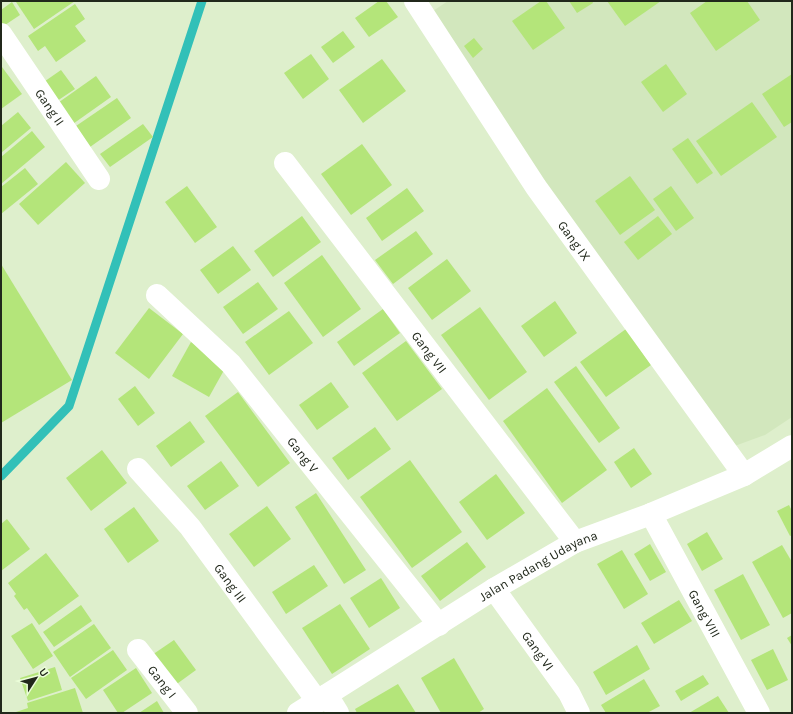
<svg xmlns="http://www.w3.org/2000/svg" width="793" height="714" font-family="Karla,sans-serif">
<style>
.built{fill:#d2e7bd}
.lines{fill:none;stroke-linecap:round;stroke-linejoin:round}
.stream{stroke:#32c0b8;stroke-width:9}
.building{fill:#b4e57a}
.street{stroke:#fff;stroke-width:22}
.labels{text-anchor:middle;dominant-baseline:central;stroke-width:3;stroke-linejoin:round;paint-order:stroke}
.street-label{font-size:13px;fill:#21281b;stroke:#ebfdd9}
</style>
<rect width="100%" height="100%" fill="#deefcc"/>
<polygon class="built" points="448,1 792,1 792,417 765,435 721,451 424,17"/>
<g class="lines">
<polyline class="stream" points="1,476 69,406 202,1"/>
</g>
<g class="building">
<polygon points="18,1 75,1 34,29 16,2"/>
<polygon points="379,1 386,1 398,17 369,37 355,18"/>
<polygon points="541,1 546,1 565,28 533,50 512,21"/>
<polygon points="569,1 592,1 593,3 577,13"/>
<polygon points="607,1 661,1 625,26"/>
<polygon points="707,1 747,1 760,20 716,51 690,13"/>
<polygon points="12,2 20,15 2,27 1,10"/>
<polygon points="75,4 85,19 75,26 86,41 56,62 45,46 38,51 28,36"/>
<polygon points="343,31 355,47 333,63 321,47"/>
<polygon points="474,38 483,49 473,58 464,46"/>
<polygon points="311,54 329,79 303,99 284,73"/>
<polygon points="382,59 406,91 363,123 339,90"/>
<polygon points="666,64 687,94 663,112 641,82"/>
<polygon points="2,67 22,94 1,109 1,68"/>
<polygon points="61,70 75,89 51,105 38,86"/>
<polygon points="792,74 792,122 784,127 762,94"/>
<polygon points="96,76 111,97 70,126 55,105"/>
<polygon points="117,98 131,118 90,147 76,126"/>
<polygon points="752,102 777,137 721,176 696,141"/>
<polygon points="18,112 31,128 1,153 1,126"/>
<polygon points="143,124 153,137 110,167 100,154"/>
<polygon points="32,131 45,147 1,184 1,157"/>
<polygon points="688,138 713,173 697,184 672,149"/>
<polygon points="362,144 392,185 351,215 321,174"/>
<polygon points="66,162 85,183 38,225 19,204"/>
<polygon points="25,168 38,184 1,214 1,187"/>
<polygon points="630,176 655,210 620,235 595,201"/>
<polygon points="187,186 217,227 195,243 165,202"/>
<polygon points="671,186 694,218 676,231 653,199"/>
<polygon points="407,188 424,211 382,241 366,218"/>
<polygon points="302,216 321,242 273,277 254,251"/>
<polygon points="658,216 672,234 638,260 624,242"/>
<polygon points="416,231 433,254 393,284 375,260"/>
<polygon points="233,246 251,270 218,294 200,270"/>
<polygon points="322,255 361,309 323,337 284,283"/>
<polygon points="447,259 471,291 432,320 408,288"/>
<polygon points="1,264 72,380 1,423"/>
<polygon points="258,282 278,309 243,334 223,307"/>
<polygon points="555,301 577,333 544,357 521,326"/>
<polygon points="480,307 527,372 489,400 441,335"/>
<polygon points="149,308 183,334 149,379 115,353"/>
<polygon points="383,309 400,333 354,366 337,342"/>
<polygon points="289,311 313,343 269,375 245,342"/>
<polygon points="626,329 651,365 606,397 580,362"/>
<polygon points="406,341 442,389 397,421 362,373"/>
<polygon points="191,342 228,363 209,397 172,376"/>
<polygon points="576,366 620,428 599,443 554,382"/>
<polygon points="331,382 349,407 317,430 299,405"/>
<polygon points="135,386 155,413 138,426 118,399"/>
<polygon points="547,388 607,470 562,503 503,421"/>
<polygon points="238,392 290,463 258,487 205,416"/>
<polygon points="190,421 205,442 171,467 156,446"/>
<polygon points="375,427 391,449 348,480 332,458"/>
<polygon points="634,448 652,474 631,488 614,462"/>
<polygon points="102,450 127,483 91,511 66,478"/>
<polygon points="410,460 462,532 412,568 360,497"/>
<polygon points="221,461 239,486 205,510 187,486"/>
<polygon points="496,474 525,513 487,540 459,502"/>
<polygon points="316,493 366,570 344,584 295,507"/>
<polygon points="789,505 792,511 792,535 790,536 777,511"/>
<polygon points="267,506 291,539 254,567 229,534"/>
<polygon points="134,507 159,541 128,563 104,529"/>
<polygon points="7,519 30,549 1,571 1,524"/>
<polygon points="707,532 723,559 702,571 687,544"/>
<polygon points="467,542 486,567 440,601 421,576"/>
<polygon points="650,544 666,572 650,581 634,554"/>
<polygon points="782,545 792,562 792,613 783,618 752,562"/>
<polygon points="622,550 648,594 624,609 597,564"/>
<polygon points="46,553 79,596 39,625 27,608 24,610 14,596 16,594 8,583"/>
<polygon points="314,565 328,586 286,614 272,592"/>
<polygon points="743,574 770,625 741,640 714,590"/>
<polygon points="381,578 400,608 369,628 350,598"/>
<polygon points="679,600 692,621 654,644 641,623"/>
<polygon points="340,604 370,649 332,674 302,628"/>
<polygon points="81,605 92,621 54,647 43,632"/>
<polygon points="32,623 53,656 33,669 11,636"/>
<polygon points="94,624 111,648 70,677 53,652"/>
<polygon points="792,635 792,646 787,638"/>
<polygon points="174,640 196,670 174,686 152,655"/>
<polygon points="637,645 650,669 606,695 593,672"/>
<polygon points="773,649 788,680 767,690 751,660"/>
<polygon points="113,650 127,670 86,699 71,678"/>
<polygon points="454,658 484,709 478,713 441,713 421,678"/>
<polygon points="55,667 62,690 28,701 20,678"/>
<polygon points="136,668 152,693 122,713 118,713 103,690"/>
<polygon points="703,675 709,684 681,701 675,691"/>
<polygon points="644,679 660,706 647,713 606,713 601,705"/>
<polygon points="398,684 416,713 357,713 355,709"/>
<polygon points="75,688 83,713 13,713 28,708 27,703"/>
<polygon points="718,696 729,713 689,713"/>
<polygon points="157,701 164,713 139,713"/>
</g>
<g class="lines">
<g class="street">
<path id="s1" d="M 415,1 L 536,187 L 744,475"/>
<path id="s2" d="M 1,34 L 99,179"/>
<path id="s3" d="M 285,163 L 575,542"/>
<path id="s4" d="M 157,295 L 231,364 L 439,625"/>
<path id="s5" d="M 138,469 L 190,527 L 318,702"/>
<path id="s6" d="M 651,514 L 759,713"/>
<path id="s7" d="M 494,589 L 569,693 L 579,713"/>
<path id="s8" d="M 138,650 L 187,713"/>
<polyline points="327,695 338,713"/>
<path id="s9" d="M 298,713 L 494,589 L 575,542 L 651,514 L 744,475 L 792,446"/>
</g>
</g>
<g class="labels">
<g class="street-label">
<text stroke="none"><textPath href="#s2" startOffset="88">Gang II</textPath></text>
<text stroke="none"><textPath href="#s1" startOffset="288">Gang IX</textPath></text>
<text stroke="none"><textPath href="#s3" startOffset="238">Gang VII</textPath></text>
<text stroke="none"><textPath href="#s4" startOffset="217">Gang V</textPath></text>
<text stroke="none"><textPath href="#s9" startOffset="282">Jalan Padang Udayana</textPath></text>
<text stroke="none"><textPath href="#s5" startOffset="147">Gang III</textPath></text>
<text stroke="none"><textPath href="#s6" startOffset="113">Gang VIII</textPath></text>
<text stroke="none"><textPath href="#s7" startOffset="76">Gang VI</textPath></text>
<text stroke="none"><textPath href="#s8" startOffset="40">Gang I</textPath></text>
</g>
</g>
<rect width="793" height="714" fill="none" stroke="#21281b" stroke-width="4"/>
<g transform="translate(36 678) rotate(54)" stroke="#ebfdd9" stroke-width="3" paint-order="stroke">
<path d="M0-3L7 15L0 10L-7 15Z" fill="#21281b"/>
<text y="-6" font-size="11" font-weight="bold" text-anchor="middle" fill="#21281b">U</text>
</g>
</svg>
